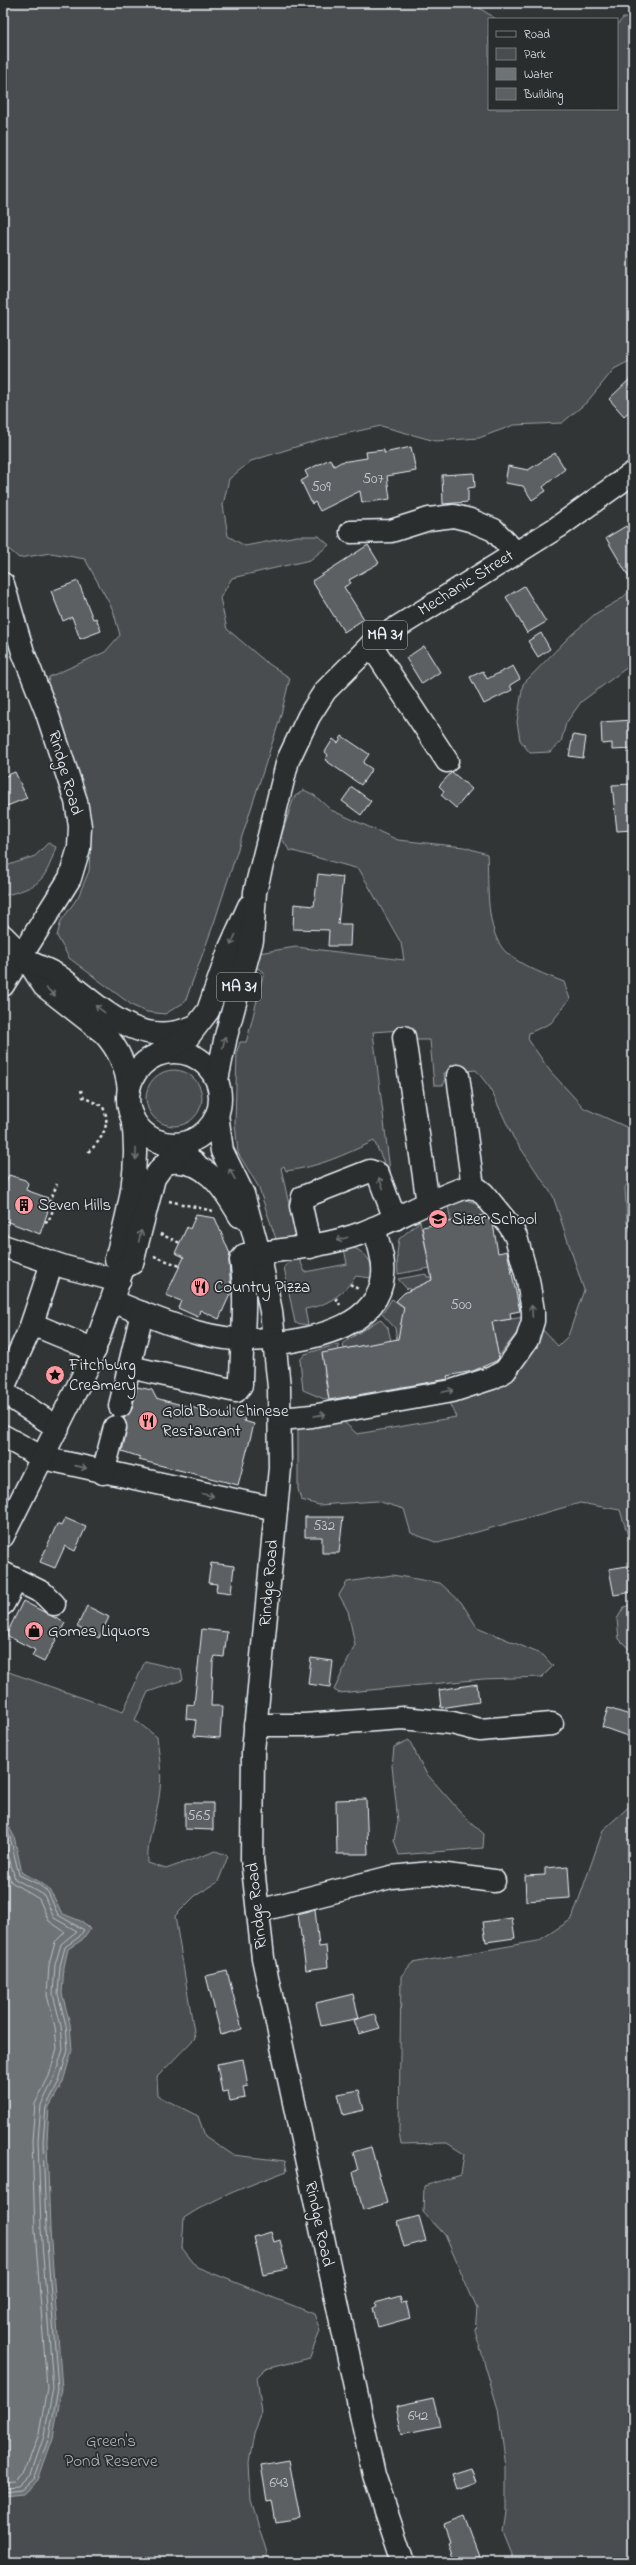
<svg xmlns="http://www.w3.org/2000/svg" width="636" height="2565" font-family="'Indie Flower',sans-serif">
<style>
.green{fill:#494d4f;stroke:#989fa4}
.water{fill:#6e7376;stroke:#9fa5aa}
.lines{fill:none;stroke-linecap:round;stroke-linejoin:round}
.shore{stroke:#b7bfc4;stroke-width:1}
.building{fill:#5c6063;stroke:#e8f1f8}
.minor-casing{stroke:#e8f1f8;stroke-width:25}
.major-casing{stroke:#e8f1f8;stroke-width:25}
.path{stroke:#e8f1f8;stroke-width:2.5;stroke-dasharray:3 3;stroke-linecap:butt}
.minor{stroke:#2a2d2e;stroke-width:22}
.major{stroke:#2a2d2e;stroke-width:22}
.oneway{stroke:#6c7275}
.labels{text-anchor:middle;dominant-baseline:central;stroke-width:3.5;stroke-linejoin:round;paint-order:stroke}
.number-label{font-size:15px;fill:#c5cdd3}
.shield{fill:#2a2d2e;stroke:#afb6bb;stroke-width:1}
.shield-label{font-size:16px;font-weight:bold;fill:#e8f1f8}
.street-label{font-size:17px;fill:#e8f1f8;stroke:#2a2d2e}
.poi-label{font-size:17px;fill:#e8f1f8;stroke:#2a2d2e;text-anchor:start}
.park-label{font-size:17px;fill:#b0b8bd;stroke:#2a2d2e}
</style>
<rect width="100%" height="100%" fill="#323536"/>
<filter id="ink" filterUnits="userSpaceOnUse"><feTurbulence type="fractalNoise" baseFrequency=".025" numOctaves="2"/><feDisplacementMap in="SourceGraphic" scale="8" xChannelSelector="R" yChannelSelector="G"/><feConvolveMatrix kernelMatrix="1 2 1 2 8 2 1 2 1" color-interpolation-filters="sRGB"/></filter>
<g filter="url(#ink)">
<g class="green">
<polygon points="3,3 472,3 496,19 489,19 489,109 617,109 617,25 623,18 633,18 633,359 614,369 587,402 562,423 514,425 479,438 435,441 381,426 321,439 251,461 229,479 223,505 228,536 245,546 297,536 319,536 329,545 310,560 232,578 220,598 227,629 266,662 290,678 279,722 214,923 185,1002 165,1014 147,1012 133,1006 69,958 57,936 61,921 78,897 89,871 91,829 72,759 46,691 49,677 105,652 120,635 113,610 85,559 51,553 19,558 3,544"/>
<polygon points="633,588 633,663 581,702 566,723 561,742 550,752 530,753 520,740 517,722 523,684 570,636 595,614 621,599"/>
<path d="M 304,790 L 314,795 L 331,810 L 398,840 L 464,847 L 487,854 C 489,883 484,934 508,954 C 524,967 546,975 564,982 L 570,999 L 551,1023 L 529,1033 L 528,1039 L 550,1071 L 584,1108 L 633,1130 L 633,1177 L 625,1187 L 627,1222 L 633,1237 L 633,1542 L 629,1539 L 620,1510 L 580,1503 L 438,1543 L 411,1533 L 404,1509 L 377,1501 L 319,1505 L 301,1500 L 298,1489 L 298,1428 L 342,1420 L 357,1434 L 456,1417 L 449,1403 L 534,1348 L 543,1330 L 558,1346 L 568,1336 L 584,1290 L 553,1196 L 513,1137 L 490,1088 L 476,1070 L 444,1073 L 445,1082 L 443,1085 L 434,1085 L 430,1040 L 415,1040 L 414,1029 L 373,1032 L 392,1187 L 389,1173 L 374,1141 C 344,1155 319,1167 286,1171 L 284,1166 L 281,1168 L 295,1232 C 291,1240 284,1242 276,1239 L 258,1186 L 238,1153 L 235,1124 L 237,1051 L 240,1042 L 246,1042 L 248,1036 L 264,972 L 254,966 L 258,953 L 296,947 L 404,960 L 401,943 L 359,869 L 289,850 L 281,837 L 294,797 Z"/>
<path d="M 48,843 L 56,847 C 44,884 39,886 3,896 L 3,867 L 35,856 Z"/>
<circle cx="174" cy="1098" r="28"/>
<polygon points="466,1200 478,1204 488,1215 451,1222 448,1206"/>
<polygon points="420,1221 430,1268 398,1274 397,1253 399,1239"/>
<path d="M 347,1246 C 362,1249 376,1261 371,1278 L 356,1276 C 342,1295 329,1305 305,1309 L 308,1325 L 295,1323 L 284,1267 L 292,1260 L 299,1258 L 305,1272 L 347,1264 L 344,1248 Z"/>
<polygon points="426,1274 427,1277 431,1277 432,1281 410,1290 408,1288 407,1289 398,1279"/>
<polygon points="392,1299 406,1309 401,1323 401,1339 397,1340 395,1328 382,1314"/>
<polygon points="524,1317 519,1330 498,1357 492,1322"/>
<polygon points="380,1319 388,1328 391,1341 344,1349 343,1343"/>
<polygon points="338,1344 339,1350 324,1373 329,1401 303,1390 300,1360 305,1354"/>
<polygon points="392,1575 440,1583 461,1602 477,1627 543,1655 553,1666 542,1677 483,1679 339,1693 334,1690 355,1645 348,1611 339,1595 347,1582"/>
<polygon points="633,1604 633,1648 629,1649 619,1639 617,1619 624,1607"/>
<path d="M 145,1661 L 181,1670 L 183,1680 L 148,1692 L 135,1720 L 157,1737 C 159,1754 162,1773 160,1790 C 158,1815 146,1838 148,1863 L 166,1869 L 216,1851 L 228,1856 L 218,1882 L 195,1896 L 175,1916 L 195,2038 L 157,2077 L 158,2096 L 198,2116 L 205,2136 L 233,2155 L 285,2161 L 287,2171 C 251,2185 215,2197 184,2218 L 182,2248 L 197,2267 L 314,2314 L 320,2330 L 310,2358 L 265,2369 L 257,2377 L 262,2413 L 254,2433 L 249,2463 L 251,2501 L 267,2553 L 267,2562 L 3,2562 L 3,1670 L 123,1712 Z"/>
<polygon points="409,1740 426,1773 466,1818 484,1834 483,1848 399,1855 394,1840 398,1821 392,1766 394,1747"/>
<polygon points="633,1803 633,2562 515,2562 503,2532 506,2512 506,2467 498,2409 475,2331 477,2309 445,2235 423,2212 424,2186 461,2175 464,2154 447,2143 401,2144 399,2132 401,1976 412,1963 538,1941 572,1919 603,1830"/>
</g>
<path class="water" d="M 3,1817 L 14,1836 L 22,1873 C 47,1884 51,1888 61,1913 L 83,1922 L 90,1929 L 82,1940 L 68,1949 L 64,1967 L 62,1993 L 70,2024 L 72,2050 L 63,2082 L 49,2107 L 47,2141 L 50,2229 L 62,2389 L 53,2438 L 38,2480 L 23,2494 L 3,2496 Z"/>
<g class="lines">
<g class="shore">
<polyline points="3,1825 10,1837 19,1875 38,1884 48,1892 58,1915 84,1930 79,1937 65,1947 60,1966 58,1994 66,2025 68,2050 59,2081 46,2107 43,2141 46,2229 58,2389 49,2437 35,2477 21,2490 3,2492"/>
<polyline points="3,1835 15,1879 44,1895 54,1918 77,1931 61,1944 55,1965 53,1994 61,2026 63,2049 54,2079 41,2105 38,2140 41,2229 53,2388 44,2436 31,2474 19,2486 3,2487"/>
<polyline points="3,1856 11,1882 39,1899 49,1921 65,1932 55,1942 49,1965 47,1995 55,2027 57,2048 49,2076 35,2104 32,2140 35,2230 47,2388 39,2434 25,2471 16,2480 3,2481"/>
</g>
</g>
<g class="building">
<polygon points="633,376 633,408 624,416 609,399"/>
<polygon points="411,447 416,471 387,476 390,499 362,503 360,491 320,511 315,502 312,504 301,481 308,477 305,471 330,459 334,466 341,462 367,458 366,452 384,450 384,453"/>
<polygon points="555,453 565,469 543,487 546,491 532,500 523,486 505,483 508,466 528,470"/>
<polygon points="474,473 475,487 468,488 468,502 443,504 442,475"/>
<polygon points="626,526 633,538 633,584 606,538"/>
<polygon points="368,545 379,563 349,580 351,583 344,587 364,619 344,632 312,581"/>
<polygon points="78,581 93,619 96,618 101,631 80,639 72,617 63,621 51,591"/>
<polygon points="524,586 546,622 527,633 506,597"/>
<polygon points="541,633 550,649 538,657 528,641"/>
<polygon points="424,646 440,672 422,684 406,658"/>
<polygon points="513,666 520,679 510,685 512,690 484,704 470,677 483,671 487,679"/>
<polygon points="633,720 633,749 612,750 612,743 602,744 601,722"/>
<polygon points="573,735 586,737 583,758 569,756"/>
<polygon points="342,736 369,754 363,763 372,769 361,785 325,760 328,755 325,752 333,739 338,743"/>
<polygon points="15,772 27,798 7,806 3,796 3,777"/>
<polygon points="452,772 472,789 456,808 441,795 444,791 439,786"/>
<polygon points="632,784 633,830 617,831 612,785"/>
<polygon points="352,787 371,801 361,815 342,801"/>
<polygon points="318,874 343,877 338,924 351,924 350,946 328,946 329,930 293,929 294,904 314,906"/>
<polygon points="9,1175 25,1180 28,1183 26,1190 48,1198 44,1210 48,1211 40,1234 3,1220 3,1190"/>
<polygon points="196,1215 215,1218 230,1254 229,1261 231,1292 219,1319 200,1310 198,1317 178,1308 181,1301 166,1295 184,1257 175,1253 187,1227 190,1229"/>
<polygon points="485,1215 493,1224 498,1253 507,1251 520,1311 510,1313 511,1319 492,1322 499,1358 496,1361 473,1371 447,1376 448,1379 329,1400 322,1353 398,1339 404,1307 396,1301 404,1293 432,1280 422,1227"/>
<polygon points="137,1387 152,1390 156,1398 166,1401 227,1416 229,1409 246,1415 244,1421 254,1424 238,1485 139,1460 140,1457 122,1451 127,1430 124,1418 132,1409"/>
<polygon points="305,1517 343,1517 339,1553 322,1553 322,1537 305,1537"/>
<polygon points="65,1518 86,1527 75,1551 65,1546 55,1568 40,1562 57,1524 61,1526"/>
<polygon points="211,1563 234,1566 231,1593 216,1591 217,1584 208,1583"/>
<polygon points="633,1565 633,1592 614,1595 609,1569"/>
<polygon points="23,1601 65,1623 44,1662 32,1656 35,1650 6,1635"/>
<polygon points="87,1606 109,1617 99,1638 77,1627"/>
<polygon points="202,1629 227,1632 224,1657 215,1656 213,1662 211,1706 222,1706 220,1738 194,1736 196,1720 186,1719 187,1704 194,1705"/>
<polygon points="311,1658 333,1661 330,1687 308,1684"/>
<polygon points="477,1684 479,1702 441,1708 439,1690"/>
<polygon points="608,1708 633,1716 633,1738 602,1727"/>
<polygon points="366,1799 368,1854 337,1854 336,1800"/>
<polygon points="185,1803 213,1803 213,1830 185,1829"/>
<polygon points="568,1866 570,1898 526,1901 525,1876 545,1875 545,1868"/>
<polygon points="315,1909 319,1947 326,1946 328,1967 306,1970 298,1914"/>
<polygon points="512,1918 515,1938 486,1942 483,1922"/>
<polygon points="227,1971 242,2029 221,2035 206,1976"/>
<polygon points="353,1994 359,2018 321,2026 316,2003"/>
<polygon points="374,2014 380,2028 359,2034 354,2020"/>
<polygon points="243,2059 248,2086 243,2087 245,2098 230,2101 228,2091 222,2092 217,2064"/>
<polygon points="359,2090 364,2110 343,2115 338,2094"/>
<polygon points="371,2147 387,2203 363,2210 353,2172 358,2170 353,2152"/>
<polygon points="419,2216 426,2241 404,2247 397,2222"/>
<polygon points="271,2232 274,2242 280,2240 287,2269 263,2274 254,2237"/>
<polygon points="400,2296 402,2303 406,2302 410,2318 378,2327 373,2308 377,2307 375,2303"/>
<polygon points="433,2398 440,2426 402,2434 396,2406"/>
<polygon points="289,2460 300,2519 276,2523 272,2500 267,2501 261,2465"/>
<polygon points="471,2468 476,2482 457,2489 452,2474"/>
<polygon points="464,2517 481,2562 454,2562 447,2543 449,2542 443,2525"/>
</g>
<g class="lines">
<g class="minor-casing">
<g id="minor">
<polyline points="351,532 391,531 429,519 454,516 470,520 494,530 515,552"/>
<polyline points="3,584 23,652 47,713 76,801 80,826 79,848 70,878 3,985"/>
<polyline points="371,645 447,761"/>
<polyline points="404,1037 428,1204"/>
<polyline points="458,1076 473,1187"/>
<polyline points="217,1114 222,1151 243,1194 259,1253 271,1311 279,1387 280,1468 253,1751 252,1859 263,1958 374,2475 403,2562"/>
<polyline points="158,1141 172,1147 195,1163"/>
<path d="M 166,1163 C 203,1155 224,1188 240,1216"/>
<polyline points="3,1246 65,1267 119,1281"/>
<polyline points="310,1247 301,1206 303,1197 370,1171 378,1174 395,1219"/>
<path d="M 112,1301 C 164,1322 218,1347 275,1338"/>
<polyline points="32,1324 95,1350"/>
<path d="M 276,1344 C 316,1337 378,1327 383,1275 C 385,1260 378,1243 374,1228"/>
<path d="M 130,1367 L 236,1391 L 241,1385 C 241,1343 248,1302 241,1260 L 245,1255 C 285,1249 324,1247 362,1233 C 398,1219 431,1199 467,1187 L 478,1189 L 483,1193 L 510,1226 L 516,1237 L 528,1280 L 533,1311 L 533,1321 L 527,1340 L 505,1371 L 492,1378 L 452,1391 L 312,1416 L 281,1419"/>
<polyline points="3,1388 30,1329 52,1263"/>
<polyline points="3,1392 58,1428"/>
<polyline points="120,1406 142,1313"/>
<polyline points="3,1436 43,1458 276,1509"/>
<polyline points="103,1473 115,1427"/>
<polyline points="3,1573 43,1593 54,1604"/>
<polyline points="3,1604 16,1580"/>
<polyline points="255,1725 304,1725 403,1718 452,1723 480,1730 552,1724"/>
<polyline points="258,1911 391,1877 431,1873 494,1881"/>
</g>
</g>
<g class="major-casing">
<g id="major">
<path d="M 3,936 L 28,961 L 44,986 L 104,1033 C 119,1050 126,1066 129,1089"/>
<path d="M 29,962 C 38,966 48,970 57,975 C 99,1004 136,1051 193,1027"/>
<circle cx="174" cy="1098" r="46"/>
<polyline points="161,1053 188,1037 208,1011 230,948 249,906"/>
<polyline points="217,1080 226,1036 252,940 255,892 288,760 309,716 325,691 375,641 558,527 633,473"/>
<path d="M 123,1268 L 116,1259 C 129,1211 141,1166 132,1116"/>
<polyline points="3,1536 89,1364 123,1268 132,1263 154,1178 161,1168 194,1139"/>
</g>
</g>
<g class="path">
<path d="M 81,1090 L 83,1097 L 102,1106 C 113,1122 101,1142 88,1152"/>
<polyline points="3,1144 5,1150"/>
<polyline points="169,1201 213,1211"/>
<polyline points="50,1202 57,1184"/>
<polyline points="45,1221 48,1222 53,1210 50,1202 47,1201"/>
<polyline points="160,1234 180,1243"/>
<polyline points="154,1256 180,1266"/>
<polyline points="350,1284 358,1289"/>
<polyline points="336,1298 340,1305"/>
</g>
<use href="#minor" class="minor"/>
<use href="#major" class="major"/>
</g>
<defs><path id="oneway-shaft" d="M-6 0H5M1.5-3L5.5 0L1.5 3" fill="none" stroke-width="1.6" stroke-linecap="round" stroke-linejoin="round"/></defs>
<g class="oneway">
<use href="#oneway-shaft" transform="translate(233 940) rotate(115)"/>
<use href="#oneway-shaft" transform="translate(51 992) rotate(41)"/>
<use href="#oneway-shaft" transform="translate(100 1009) rotate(-144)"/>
<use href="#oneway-shaft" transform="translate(224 1042) rotate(-77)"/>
<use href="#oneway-shaft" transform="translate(136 1154) rotate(90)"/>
<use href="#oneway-shaft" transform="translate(232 1174) rotate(-119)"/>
<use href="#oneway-shaft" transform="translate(381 1183) rotate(-112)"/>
<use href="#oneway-shaft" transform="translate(140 1236) rotate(-77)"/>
<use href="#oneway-shaft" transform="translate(342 1239) rotate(163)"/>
<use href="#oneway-shaft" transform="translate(532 1311) rotate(-94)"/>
<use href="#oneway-shaft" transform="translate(448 1391) rotate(-12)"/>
<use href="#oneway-shaft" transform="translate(320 1415) rotate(-10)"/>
<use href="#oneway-shaft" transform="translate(81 1467) rotate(13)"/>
<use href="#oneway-shaft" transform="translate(208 1495) rotate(12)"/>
</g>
</g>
<defs>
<g id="building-disc" transform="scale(1)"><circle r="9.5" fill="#ff9aa2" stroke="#2a2d2e"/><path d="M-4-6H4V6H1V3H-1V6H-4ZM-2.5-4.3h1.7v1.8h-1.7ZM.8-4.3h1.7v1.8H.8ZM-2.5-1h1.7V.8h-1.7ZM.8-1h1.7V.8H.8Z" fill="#111"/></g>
<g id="school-disc" transform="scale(1)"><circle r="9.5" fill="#ff9aa2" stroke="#2a2d2e"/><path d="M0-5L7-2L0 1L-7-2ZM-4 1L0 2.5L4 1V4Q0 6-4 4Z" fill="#111"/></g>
<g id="restaurant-disc" transform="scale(1)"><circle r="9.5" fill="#ff9aa2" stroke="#2a2d2e"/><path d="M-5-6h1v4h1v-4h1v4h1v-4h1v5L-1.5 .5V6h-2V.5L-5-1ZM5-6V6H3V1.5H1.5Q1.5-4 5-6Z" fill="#111"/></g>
<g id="sight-disc" transform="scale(1)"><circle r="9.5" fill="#ff9aa2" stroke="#2a2d2e"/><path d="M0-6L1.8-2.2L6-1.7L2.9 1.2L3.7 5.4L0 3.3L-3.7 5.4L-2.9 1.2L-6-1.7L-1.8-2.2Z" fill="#111"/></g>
<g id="shop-disc" transform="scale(1)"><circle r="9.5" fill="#ff9aa2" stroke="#2a2d2e"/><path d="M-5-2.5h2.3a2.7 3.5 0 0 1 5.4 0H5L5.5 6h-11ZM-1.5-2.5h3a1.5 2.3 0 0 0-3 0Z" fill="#111"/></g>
</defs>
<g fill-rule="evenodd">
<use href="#building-disc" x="24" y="1205"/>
<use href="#school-disc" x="438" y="1219"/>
<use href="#restaurant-disc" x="200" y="1287"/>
<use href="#sight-disc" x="55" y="1375"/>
<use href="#restaurant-disc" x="148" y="1421"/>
<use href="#shop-disc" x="34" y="1631"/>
</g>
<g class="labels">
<g class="number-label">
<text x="373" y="479">507</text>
<text x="321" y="487">509</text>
<text x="461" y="1305">500</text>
<text x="324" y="1526">532</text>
<text x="199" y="1816">565</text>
<text x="418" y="2416">642</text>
<text x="279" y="2483">643</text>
</g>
<g class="shield">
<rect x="363" y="621" width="44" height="28" rx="3"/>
<rect x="217" y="973" width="44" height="28" rx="3"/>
</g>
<g class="shield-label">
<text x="385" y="635">MA 31</text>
<text x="239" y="987">MA 31</text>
</g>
<g class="street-label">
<text transform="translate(466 583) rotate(-32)">Mechanic Street</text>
<text transform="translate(65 773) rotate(74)">Rindge Road</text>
<text transform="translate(269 1583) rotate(-85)">Rindge Road</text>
<text transform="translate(257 1906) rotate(-96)">Rindge Road</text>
<text transform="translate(319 2224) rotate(78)">Rindge Road</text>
</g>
<g class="poi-label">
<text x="38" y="1205">Seven Hills</text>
<text x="452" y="1219">Sizer School</text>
<text x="214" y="1287">Country Pizza</text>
<text x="69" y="1365">Fitchburg<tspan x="69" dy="20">Creamery</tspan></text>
<text x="162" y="1411">Gold Bowl Chinese<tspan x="162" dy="20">Restaurant</tspan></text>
<text x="48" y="1631">Gomes Liquors</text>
</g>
<g class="park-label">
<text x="111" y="2441">Green's<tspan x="111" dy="20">Pond Reserve</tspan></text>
</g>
</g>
<rect width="636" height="2565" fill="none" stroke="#2a2d2e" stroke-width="16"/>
<rect x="8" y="8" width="620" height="2549" fill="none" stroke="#e8f1f8" stroke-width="1.5" filter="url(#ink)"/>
<rect x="488" y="18" width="130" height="92" fill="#2a2d2e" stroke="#767b7f"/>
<rect x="496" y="31" width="20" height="6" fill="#2a2d2e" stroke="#767b7f"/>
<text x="524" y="38" font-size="12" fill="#e8f1f8">Road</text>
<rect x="496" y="48" width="20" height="12" fill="#494d4f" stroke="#767b7f"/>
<text x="524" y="58" font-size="12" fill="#e8f1f8">Park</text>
<rect x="496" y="68" width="20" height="12" fill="#6e7376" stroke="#767b7f"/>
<text x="524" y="78" font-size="12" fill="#e8f1f8">Water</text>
<rect x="496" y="88" width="20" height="12" fill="#5c6063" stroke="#767b7f"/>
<text x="524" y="98" font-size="12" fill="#e8f1f8">Building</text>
</svg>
